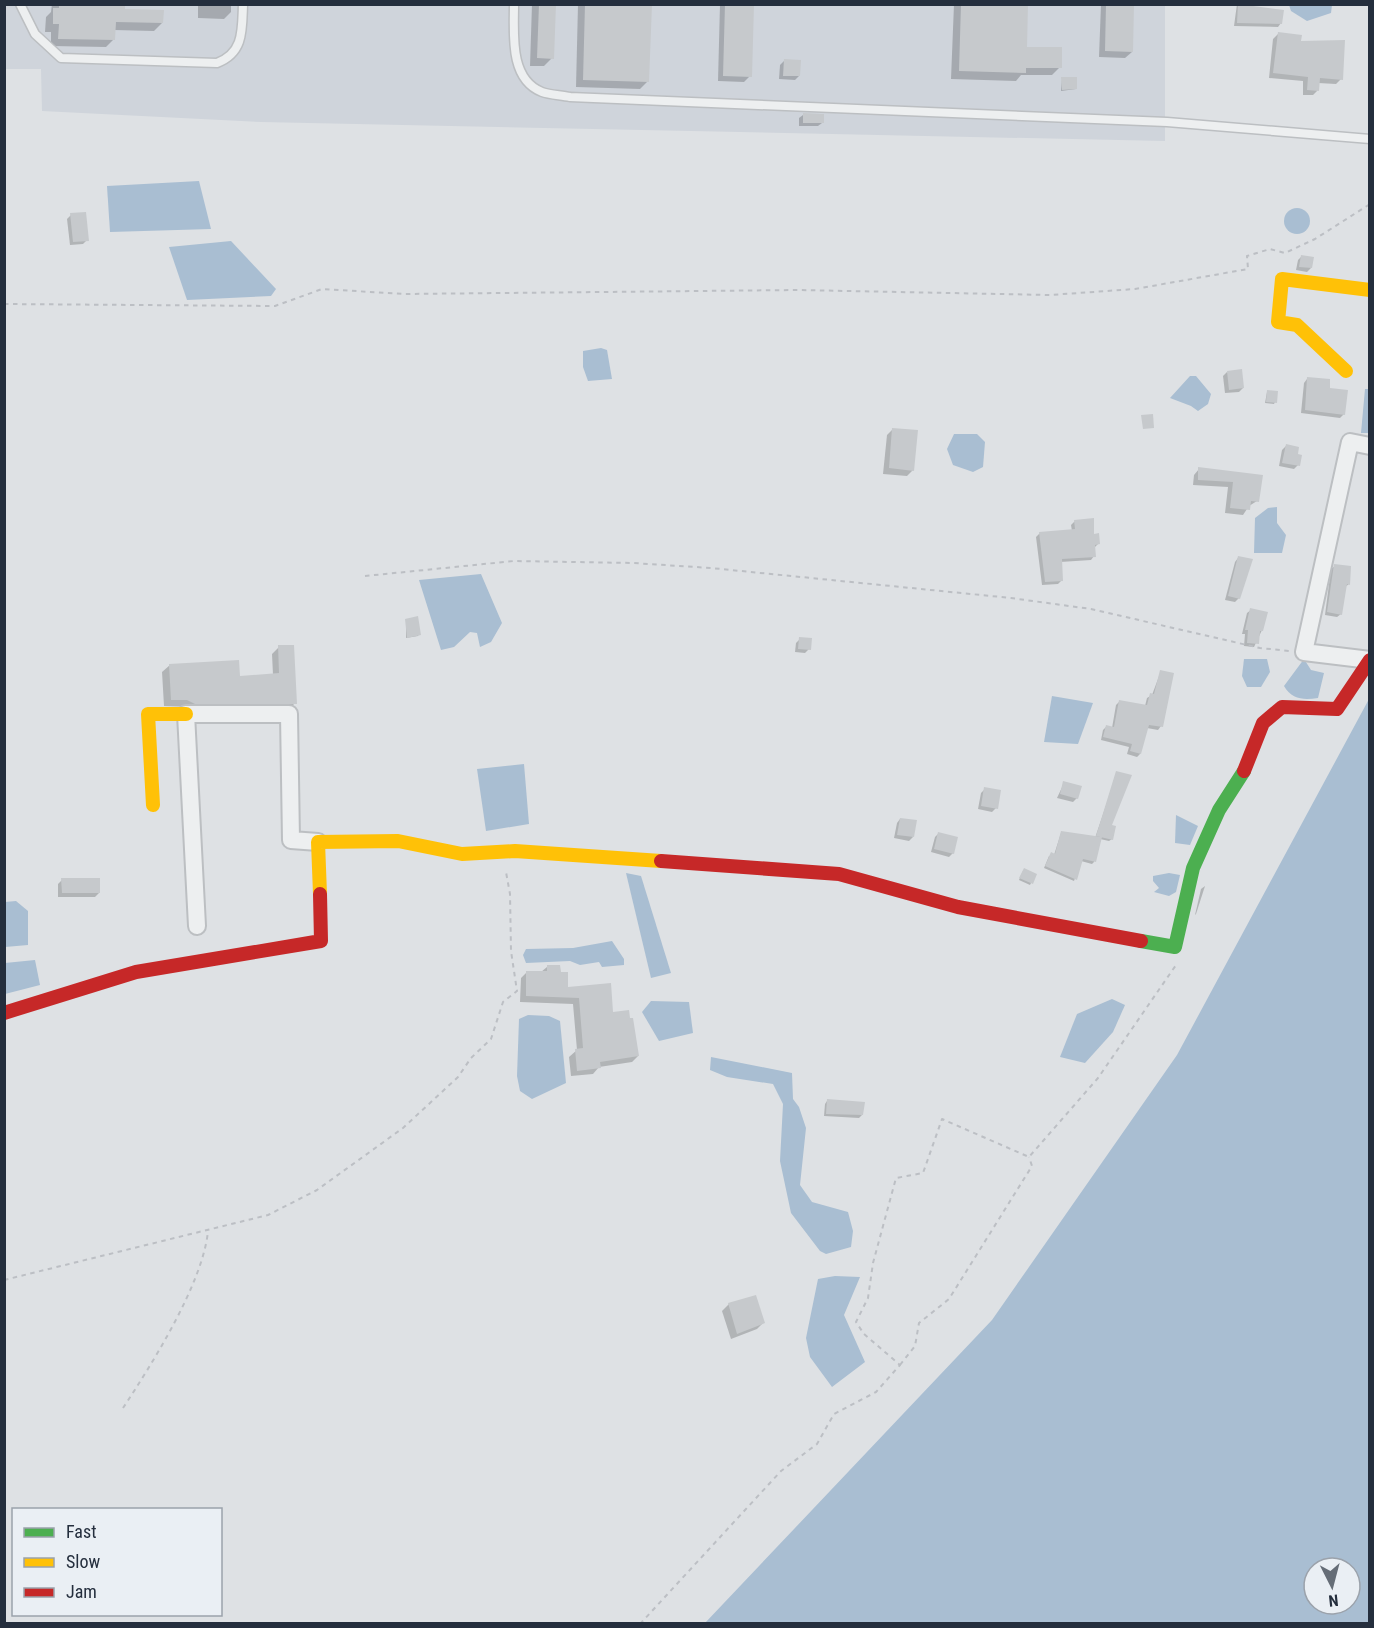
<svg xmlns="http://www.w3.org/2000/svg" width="1374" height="1628" font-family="'Roboto Condensed',sans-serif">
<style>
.built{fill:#cfd4db}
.water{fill:#a9bed2;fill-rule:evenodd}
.shadow{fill:#0003}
.building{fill:#c6c9cc}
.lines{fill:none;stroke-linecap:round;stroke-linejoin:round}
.lane-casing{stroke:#bcbfc2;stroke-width:11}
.street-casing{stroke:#bcbfc2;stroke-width:20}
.path{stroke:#bcbfc4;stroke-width:2;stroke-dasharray:4.5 4.5;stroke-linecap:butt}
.lane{stroke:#edeff0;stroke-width:8}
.street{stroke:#edeff0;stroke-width:16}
.fast{stroke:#4caf50;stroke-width:14}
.slow{stroke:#ffc107;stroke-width:14}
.jam{stroke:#c62828;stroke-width:14}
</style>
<rect width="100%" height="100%" fill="#dee1e4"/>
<polygon class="built" points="4,5 1165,5 1165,141 261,122 42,111 41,69 5,69"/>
<g class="water">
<polygon points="1289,5 1289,4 1332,5 1331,13 1307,21 1291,11"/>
<polygon points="199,181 211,229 110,232 107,186"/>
<circle cx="1297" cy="221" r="13"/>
<polygon points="231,241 276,289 271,296 187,300 169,247"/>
<polygon points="601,348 607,350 612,379 588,381 583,367 583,351"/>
<polygon points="1190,376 1196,376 1211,394 1208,404 1198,411 1191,406 1170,398"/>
<polygon points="1365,389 1369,389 1369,433 1361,433"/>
<polygon points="954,434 977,434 985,442 983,467 973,472 953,465 947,449"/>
<polygon points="1277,507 1277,523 1286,535 1282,553 1254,553 1255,518 1268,508"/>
<polygon points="481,574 502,623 491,642 480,647 477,633 470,632 454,647 441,650 419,580"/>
<polygon points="1244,659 1267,659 1270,672 1261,687 1247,687 1242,676"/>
<path d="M 1304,659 L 1311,670 L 1324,673 L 1318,698 C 1304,700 1292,700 1284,686 Z"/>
<polygon points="1052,696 1093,703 1078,744 1044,742"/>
<path d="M 1369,699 L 1369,1623 L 705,1623 L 992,1320 L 1177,1055 ZM 1314,1568 L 1350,1568 L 1350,1604 L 1314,1604 Z"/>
<polygon points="524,764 529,824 486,831 477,769"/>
<polygon points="1176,815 1198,826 1190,845 1175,843"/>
<polygon points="626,873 641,876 671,973 651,978"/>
<polygon points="1169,873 1180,875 1176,892 1169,896 1154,892 1159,888 1153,881 1153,876"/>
<polygon points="16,901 28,911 28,945 5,947 5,902"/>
<polygon points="612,941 624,959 624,965 602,967 599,962 580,965 570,961 526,963 523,955 526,949 573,948"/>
<polygon points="35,960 40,985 5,994 5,963"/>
<polygon points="1112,999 1125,1005 1113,1032 1085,1063 1060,1057 1077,1014"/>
<polygon points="651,1001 689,1002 693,1033 659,1041 642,1012"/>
<polygon points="528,1015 549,1016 560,1021 566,1083 532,1099 520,1091 517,1076 519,1019"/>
<polygon points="711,1057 792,1073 793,1099 799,1107 806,1128 800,1185 812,1202 848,1212 853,1231 851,1247 826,1254 820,1251 791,1213 780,1161 783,1104 773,1084 727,1077 710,1070"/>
<polygon points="835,1276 860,1277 844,1315 865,1362 832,1387 810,1357 806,1338 818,1279"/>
</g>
<g class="shadow">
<polygon points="52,4 123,4 123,10 162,23 154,31 114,30 114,39 106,47 51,46 51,32 45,32 46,17 51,12"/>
<polygon points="198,4 231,4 231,12 224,19 198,18"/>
<polygon points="532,4 555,4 552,58 544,66 530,66"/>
<polygon points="578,4 650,4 648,81 640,89 576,87"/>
<polygon points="720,4 752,4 750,76 744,82 718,81"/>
<polygon points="954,4 1027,4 1025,48 1060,67 1052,75 1021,75 1016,81 951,79"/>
<polygon points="1101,4 1133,4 1132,52 1125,58 1099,57"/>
<polygon points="1237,4 1253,4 1253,9 1281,23 1278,27 1234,26"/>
<polygon points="1278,34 1300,43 1341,79 1336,84 1318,83 1318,90 1313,95 1303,95 1303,81 1269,78 1273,39"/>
<polygon points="784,61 799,76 795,80 779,79 780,65"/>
<polygon points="1062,79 1076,89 1061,91"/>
<polygon points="803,115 822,123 818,126 799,126 799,118"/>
<polygon points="71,215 87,240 83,244 70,245 67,219"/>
<polygon points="1302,256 1311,268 1307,272 1296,270 1298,260"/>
<polygon points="1227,372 1243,388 1239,392 1225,393 1223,376"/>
<polygon points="1307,379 1328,389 1344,414 1340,418 1301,413 1304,383"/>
<polygon points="1267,392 1275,402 1274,404 1265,403"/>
<polygon points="893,429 913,470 907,476 883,474 887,435"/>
<polygon points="1286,446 1298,465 1294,469 1279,466 1282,450"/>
<polygon points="1199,469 1262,476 1257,501 1249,506 1243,515 1225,513 1228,487 1193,485 1194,475"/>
<polygon points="1075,521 1098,544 1094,548 1094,556 1091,560 1060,562 1062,580 1058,584 1042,585 1036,537 1040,533 1072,531 1071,525"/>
<polygon points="1238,558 1239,598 1235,602 1225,600 1235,562"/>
<polygon points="1335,566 1349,584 1345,587 1341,614 1337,617 1325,615 1331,569"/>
<polygon points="1251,610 1262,630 1254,647 1244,646 1245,634 1242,634 1247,613"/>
<polygon points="406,620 419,634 418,636 406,638"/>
<polygon points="800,639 809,649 805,653 795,652 796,643"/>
<polygon points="279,647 295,703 288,710 164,706 162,672 170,665 239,678 273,675 272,654"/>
<polygon points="1161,671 1161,726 1158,730 1147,728 1140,754 1137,757 1127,754 1129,747 1101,740 1103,730 1107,726 1112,728 1116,705 1120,701 1145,706 1147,698 1152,695"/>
<polygon points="1117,773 1110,826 1112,839 1109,841 1100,839 1094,862 1092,864 1081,861 1074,881 1044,868 1049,856 1054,855 1061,833 1095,838"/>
<polygon points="1064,783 1077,798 1073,802 1057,798"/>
<polygon points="985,789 996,808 992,812 978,809 981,793"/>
<polygon points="900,819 913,837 909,841 894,838 897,823"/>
<polygon points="939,833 953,853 949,857 931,852 935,837"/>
<polygon points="1023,871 1035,875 1030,885 1019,880"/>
<polygon points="62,880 99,893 95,897 58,897 58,884"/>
<polygon points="1205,886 1196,914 1195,915 1201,889"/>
<polygon points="547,967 566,989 612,1014 638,1056 632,1062 599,1067 593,1074 571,1076 569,1057 577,1050 573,1004 520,1002 521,978 527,972 541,972"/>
<polygon points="827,1101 862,1115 859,1118 824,1116 825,1104"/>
<polygon points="729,1304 763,1323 757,1329 731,1339 722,1311"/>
</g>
<g class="building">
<polygon points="59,4 125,4 125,9 164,10 163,23 116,22 115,40 58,39 59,24 53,24 53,8 59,8"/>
<polygon points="539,4 556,4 554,59 537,58"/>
<polygon points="585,4 652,4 649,82 583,80"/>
<polygon points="725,4 754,4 752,77 723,76"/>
<polygon points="961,4 1028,4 1027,47 1062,47 1062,68 1026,68 1026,73 959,71"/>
<polygon points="1106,4 1134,4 1133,52 1105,51"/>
<polygon points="1238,4 1284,10 1282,24 1237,23"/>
<polygon points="1278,32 1302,35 1301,41 1345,40 1343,80 1320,78 1319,91 1307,90 1308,77 1273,73"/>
<polygon points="784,59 801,60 800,76 783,76"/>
<polygon points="1061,77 1077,77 1077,89 1062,90"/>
<polygon points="803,113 824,114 824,123 803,123"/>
<polygon points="86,212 89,241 73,242 70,213"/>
<polygon points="1301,255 1314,257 1312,268 1299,267"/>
<polygon points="1242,369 1244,388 1229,390 1227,371"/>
<polygon points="1307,377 1330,379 1330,388 1348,390 1345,415 1305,410"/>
<polygon points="1267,390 1278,391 1277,403 1266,402"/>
<polygon points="1153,414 1154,428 1143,429 1141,415"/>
<polygon points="892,428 918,430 914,471 889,468"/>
<polygon points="1286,444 1299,447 1298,454 1302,455 1300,466 1282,463"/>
<polygon points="1198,467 1263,475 1259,502 1251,501 1250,510 1230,508 1233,482 1198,480"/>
<polygon points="1094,518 1094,534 1099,533 1100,544 1095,545 1096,557 1062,559 1063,581 1045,582 1039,532 1075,529 1074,520"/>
<polygon points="1238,556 1253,559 1240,599 1228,596"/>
<polygon points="1334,564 1351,566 1350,585 1347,584 1342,615 1327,612"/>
<polygon points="1250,608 1268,612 1263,631 1260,631 1259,644 1247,643 1248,630 1245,630"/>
<polygon points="418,616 421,635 407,638 405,619"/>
<polygon points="799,637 812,638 811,650 798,649"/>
<polygon points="278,645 294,645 297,704 195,704 187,700 171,700 169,664 239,660 240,676 279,673"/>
<polygon points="1160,670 1174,673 1163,727 1149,725 1141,754 1130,751 1132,744 1103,737 1106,725 1114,727 1119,700 1147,705 1150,693 1154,694"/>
<polygon points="1116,771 1132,775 1112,825 1116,826 1113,840 1096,836"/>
<polygon points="1063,781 1082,786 1078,799 1060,794"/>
<polygon points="984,787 1001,790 998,809 981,806"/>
<polygon points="900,818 917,820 914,837 897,835"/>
<polygon points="1061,831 1102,837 1096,862 1083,859 1077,880 1045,866 1051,852 1055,854"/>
<polygon points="938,832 958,837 954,854 934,849"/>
<polygon points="1024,868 1037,874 1033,884 1019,878"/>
<polygon points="61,878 100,878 100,893 62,893"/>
<polygon points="547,965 560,965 561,972 568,972 568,987 611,983 613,1012 629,1010 630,1018 633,1018 639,1056 600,1062 601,1068 577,1071 575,1049 583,1048 579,998 526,996 526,971 547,971"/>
<polygon points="827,1099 865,1102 863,1115 826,1114"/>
<polygon points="756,1295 765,1323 737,1334 728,1303"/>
</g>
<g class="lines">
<g class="lane-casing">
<g id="lane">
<path d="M 20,4 L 35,34 L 61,58 L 217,63 C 244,53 242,30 243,4"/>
<path d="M 514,4 C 514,34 509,79 542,92 C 550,95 561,95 570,97 L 1167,122 L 1370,139"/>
</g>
</g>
<g class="street-casing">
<g id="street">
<polyline points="1370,446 1350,442 1304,652 1370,660"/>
<polyline points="197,926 186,714 289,714 291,840 318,842"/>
</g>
</g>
<g class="path">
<polyline points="4,304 275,306 322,289 404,294 798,290 1050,295 1135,289 1248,269 1247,256 1270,249 1285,253 1315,239 1370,204"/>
<polyline points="365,576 514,561 633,563 711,568 1011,598 1091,609 1260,648 1289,651"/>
<polyline points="4,1280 268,1215 317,1190 403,1128 458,1077 471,1058 491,1039 503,1002 517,991 511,951 510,894 506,872"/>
<polyline points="900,1365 915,1346 919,1323 949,1299 1032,1166 1029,1157"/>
<path d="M 123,1408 C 152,1364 203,1283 208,1231"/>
<polyline points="640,1624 781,1471 817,1444 834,1414 876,1392 900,1365 864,1334 856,1322 868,1298 873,1263 896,1178 923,1173 942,1119 1029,1157 1098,1078 1176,965"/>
</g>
<use href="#lane" class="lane"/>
<use href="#street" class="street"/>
<polyline class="fast" points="1141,941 1175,947 1193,868 1219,810 1244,771"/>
<g class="slow">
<polyline points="1346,371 1297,325 1278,322 1282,279 1370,290"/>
<polyline points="153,805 148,714 186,714"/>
<polyline points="320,894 318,842 398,841 462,854 515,851 661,861"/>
</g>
<g class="jam">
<polyline points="1244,771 1263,723 1282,707 1337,709 1370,660"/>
<polyline points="661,861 839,874 958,907 1141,941"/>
<polyline points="4,1013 136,972 321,941 320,894"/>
</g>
</g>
<rect width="1374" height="1628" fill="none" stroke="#242e3d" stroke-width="12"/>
<rect x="12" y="1508" width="210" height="108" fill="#eaeff4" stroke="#9ba2ab" stroke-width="1.5"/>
<rect x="24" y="1528" width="30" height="9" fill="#4caf50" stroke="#9ba2ab" stroke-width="1.5"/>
<text x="66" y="1538" font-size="18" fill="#242e3d">Fast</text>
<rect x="24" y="1558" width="30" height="9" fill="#ffc107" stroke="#9ba2ab" stroke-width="1.5"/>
<text x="66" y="1568" font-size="18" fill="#242e3d">Slow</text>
<rect x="24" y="1588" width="30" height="9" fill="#c62828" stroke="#9ba2ab" stroke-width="1.5"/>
<text x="66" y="1598" font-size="18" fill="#242e3d">Jam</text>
<g transform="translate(1332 1586) rotate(174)"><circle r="28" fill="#eaeff4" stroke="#9ba2ab" stroke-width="1.5"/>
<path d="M0-4.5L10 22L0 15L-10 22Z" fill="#656d77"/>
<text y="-9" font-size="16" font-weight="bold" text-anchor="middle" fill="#242e3d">N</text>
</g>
</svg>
